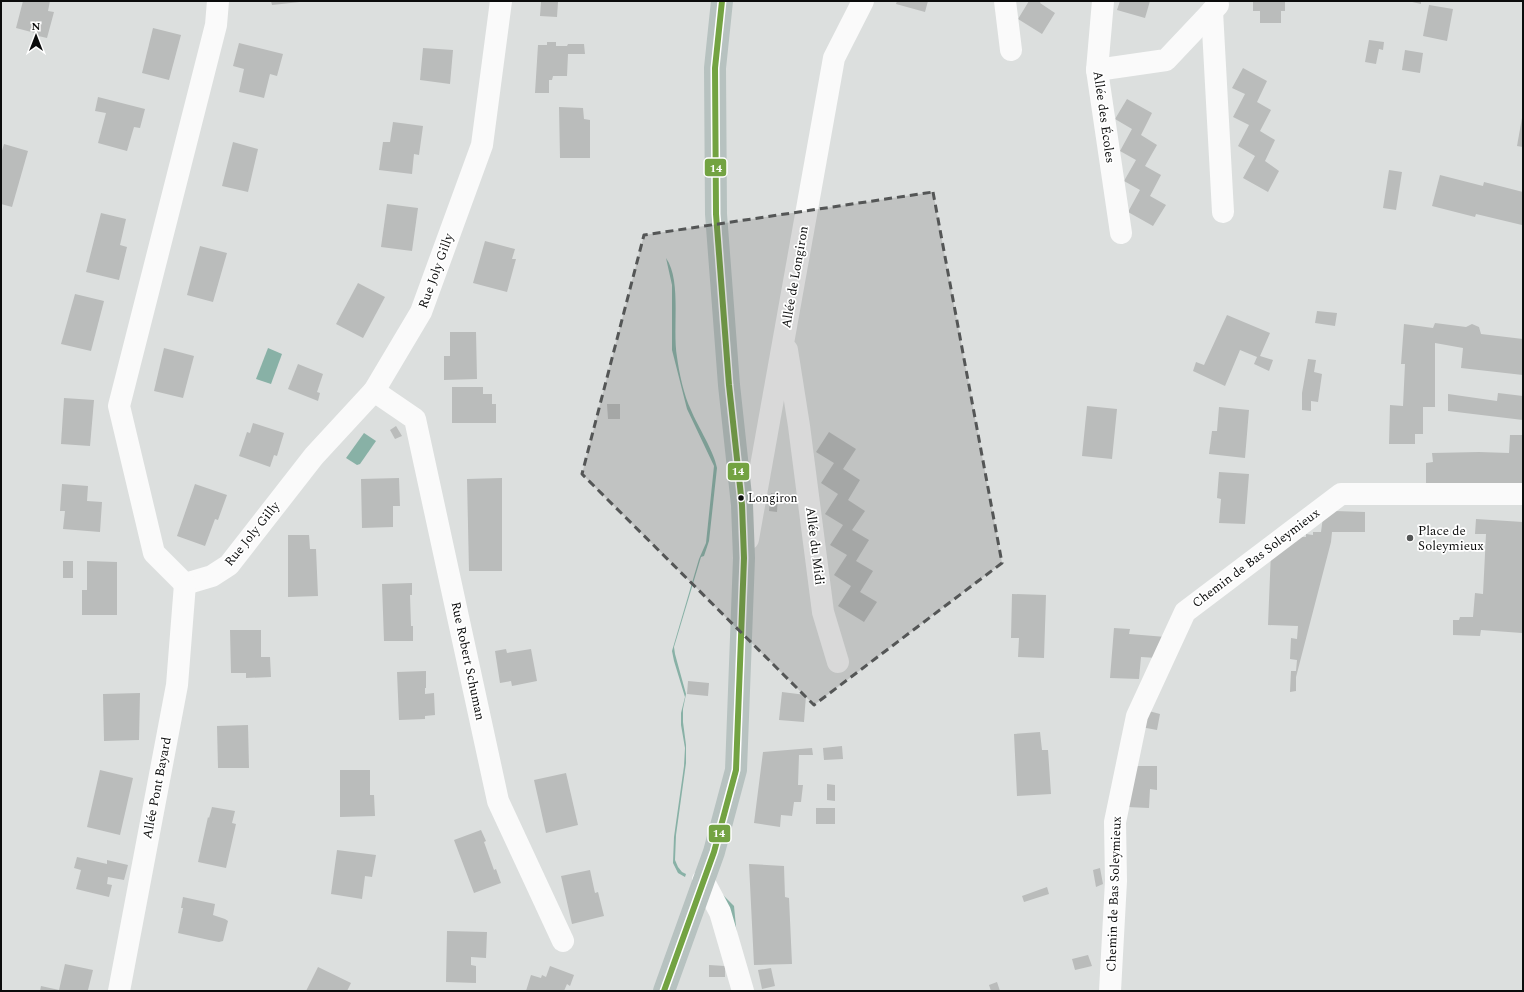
<svg xmlns="http://www.w3.org/2000/svg" width="1524" height="992" font-family="Spectral,serif">
<style>
.water{fill:#88b1a6}
.building{fill:#babcbb}
.lines{fill:none;stroke-linecap:round;stroke-linejoin:round}
.minor{stroke:#fafafa;stroke-width:22}
.major{stroke:#b7c2c0;stroke-width:22}
.bus-1-casing{stroke:#fff;stroke-width:9}
.bus-1{stroke:#73a342;stroke-width:6}
.marked{fill:#545656;fill-opacity:0.2;stroke:#545656;stroke-width:3;stroke-dasharray:8 5;stroke-linejoin:round}
.bus-dot{fill:#0b0c0c;stroke:#fff;stroke-width:1.5}
.poi-dot{fill:#545656;stroke:#fff;stroke-width:1.5}
.labels{text-anchor:middle;dominant-baseline:central;stroke-width:3.5;stroke-linejoin:round;paint-order:stroke}
.bus-label{font-size:12px;fill:#0b0c0c;stroke:#fff;text-anchor:start}
.street-label{font-size:13px;fill:#0b0c0c;stroke:#fff}
.poi-label{font-size:13px;fill:#0b0c0c;stroke:#fff;text-anchor:start}
.line-badge{stroke:#fff;stroke-width:1.5}
.badge-label{font-size:11px;text-anchor:middle;font-weight:bold;fill:#fff}
</style>
<rect width="100%" height="100%" fill="#dcdfde"/>
<g class="water">
<path d="M 666,258 C 682,281 672,328 677,357 C 679,372 684,396 691,410 C 698,427 714,451 717,468 L 709,541 L 704,556 L 701,557 L 674,647 L 675,654 L 686,694 L 683,709 L 683,722 L 686,745 L 686,763 L 676,835 L 675,860 L 678,867 L 682,872 L 686,874 L 685,877 L 678,873 L 673,863 L 674,837 L 684,766 L 685,748 L 681,725 L 681,713 L 685,697 L 674,661 L 672,651 L 699,559 L 706,543 L 714,466 L 687,409 L 672,350 L 672,285 Z"/>
<polygon points="268,348 282,354 271,384 256,379"/>
<polygon points="364,433 376,441 360,464 357,465 346,458"/>
<polygon points="722,894 734,906 737,937"/>
</g>
<g class="building">
<polygon points="23,1 50,1 48,11 54,12 47,38 34,35 35,33 16,28"/>
<polygon points="271,1 300,1 300,2 272,5"/>
<polygon points="897,1 928,1 925,12 896,4"/>
<polygon points="1029,1 1041,1 1040,3 1055,13 1042,34 1018,19"/>
<polygon points="1120,1 1150,1 1145,18 1117,10"/>
<polygon points="1253,1 1285,1 1285,11 1281,11 1281,23 1260,23 1260,11 1253,11"/>
<polygon points="1408,1 1421,1 1421,4"/>
<polygon points="541,2 558,2 557,17 540,16"/>
<polygon points="1429,5 1453,9 1447,41 1423,36"/>
<polygon points="153,28 181,35 169,80 142,73"/>
<polygon points="1369,40 1384,42 1383,50 1379,49 1376,64 1365,62"/>
<polygon points="547,42 556,42 556,46 567,46 568,44 584,44 585,54 568,54 567,76 553,76 552,80 549,80 549,93 535,93 538,45 547,45"/>
<polygon points="239,43 283,54 277,76 270,74 264,98 239,92 244,69 233,66"/>
<polygon points="423,48 453,50 450,84 420,80"/>
<polygon points="1405,50 1423,53 1420,73 1402,70"/>
<polygon points="1243,68 1267,81 1257,102 1271,110 1260,131 1275,140 1265,161 1279,171 1268,192 1243,178 1255,156 1238,146 1249,125 1233,117 1245,94 1232,88"/>
<polygon points="98,97 145,109 140,128 134,127 127,151 98,143 106,113 95,111"/>
<polygon points="1127,99 1152,113 1141,135 1157,145 1145,166 1161,175 1150,196 1166,205 1153,226 1128,212 1140,190 1124,181 1136,160 1120,151 1132,129 1115,119"/>
<polygon points="559,107 583,108 584,119 590,120 590,158 560,158"/>
<polygon points="1522,118 1523,118 1523,147 1517,146"/>
<polygon points="393,122 423,126 419,155 414,154 412,174 379,170 383,142 390,142"/>
<polygon points="233,142 258,149 248,192 222,186"/>
<polygon points="4,144 28,151 12,207 1,204 1,154"/>
<polygon points="1389,170 1402,172 1396,210 1383,208"/>
<polygon points="1440,175 1483,186 1484,182 1523,192 1522,225 1476,214 1475,217 1432,206"/>
<polygon points="387,204 418,208 412,251 381,247"/>
<polygon points="101,213 126,219 120,245 127,247 119,280 86,272"/>
<polygon points="485,241 515,249 512,259 516,259 507,292 473,283"/>
<polygon points="200,246 227,253 213,302 187,295"/>
<polygon points="358,283 385,297 363,338 336,324"/>
<polygon points="75,294 104,301 91,351 61,344"/>
<polygon points="1317,311 1337,313 1335,326 1315,323"/>
<polygon points="1227,315 1270,333 1260,356 1273,360 1269,371 1254,364 1257,357 1240,350 1225,386 1193,371 1196,362 1204,365"/>
<polygon points="1435,323 1466,327 1472,324 1479,327 1481,334 1523,339 1523,375 1461,368 1463,348 1435,343 1435,407 1423,407 1423,434 1415,434 1415,444 1389,444 1390,405 1403,406 1405,364 1401,364 1404,324 1433,328"/>
<polygon points="450,332 476,332 477,379 444,380 444,356 450,356"/>
<polygon points="164,348 194,356 183,398 154,391"/>
<polygon points="1308,359 1316,360 1314,372 1322,374 1318,402 1311,401 1311,411 1302,410 1302,393"/>
<polygon points="298,364 323,374 317,392 320,393 318,401 288,389"/>
<polygon points="452,387 483,387 483,394 492,394 492,404 496,404 496,423 452,423"/>
<polygon points="1498,393 1523,396 1523,420 1448,411 1448,394 1497,401"/>
<polygon points="64,398 94,400 90,446 61,444"/>
<polygon points="607,404 620,404 620,419 608,419"/>
<polygon points="1087,406 1117,409 1112,459 1082,456"/>
<polygon points="1219,407 1249,410 1245,458 1209,454 1212,431 1217,431"/>
<polygon points="253,423 284,433 277,456 274,455 270,467 239,456 247,432 250,433"/>
<polygon points="396,426 402,436 395,439 390,430"/>
<polygon points="829,432 856,449 843,469 860,480 848,500 865,511 852,530 869,540 856,561 873,571 860,592 877,602 864,622 838,606 851,586 834,575 847,555 830,545 843,525 825,514 838,494 821,483 834,463 816,452"/>
<polygon points="1510,435 1523,435 1523,486 1426,484 1426,463 1433,462 1432,453 1479,452 1509,453"/>
<polygon points="1219,472 1249,474 1245,524 1219,523 1221,499 1217,498"/>
<polygon points="399,478 400,506 393,506 393,527 362,528 361,479"/>
<polygon points="502,478 502,571 469,571 467,479"/>
<polygon points="62,484 88,486 87,501 102,502 100,532 63,529 65,511 60,511"/>
<polygon points="195,484 227,495 218,520 215,519 205,546 177,536"/>
<polygon points="771,493 778,494 777,512 769,511"/>
<polygon points="1335,511 1365,512 1365,532 1332,532 1331,542 1296,677 1296,691 1290,692 1291,671 1296,671 1297,660 1290,659 1291,638 1297,639 1298,626 1268,625 1271,551 1285,541 1296,542 1297,537 1306,537 1306,534 1313,535 1313,532 1321,532 1323,517"/>
<polygon points="1476,519 1523,522 1522,633 1481,630 1480,636 1453,635 1453,620 1459,620 1460,617 1473,617 1475,593 1483,594 1486,534 1475,534"/>
<polygon points="288,535 309,535 310,549 316,549 318,596 288,597"/>
<rect x="63" y="561" width="10" height="17"/>
<polygon points="87,561 117,562 117,615 82,615 82,590 87,590"/>
<polygon points="412,583 412,595 410,595 411,626 413,626 413,641 384,641 382,584"/>
<polygon points="1012,594 1046,595 1044,658 1018,657 1019,638 1011,638"/>
<polygon points="1114,628 1130,629 1129,634 1166,637 1157,658 1141,657 1139,679 1110,678"/>
<polygon points="230,630 261,630 261,657 270,657 271,677 246,678 246,673 231,673"/>
<polygon points="506,649 507,653 531,649 537,681 512,686 511,681 500,683 495,651"/>
<polygon points="426,671 426,688 425,688 425,694 434,693 435,715 425,716 425,719 399,720 397,672"/>
<polygon points="688,681 709,683 708,696 687,694"/>
<polygon points="782,692 806,695 804,722 779,720"/>
<polygon points="140,693 139,740 104,741 103,694"/>
<polygon points="1145,710 1160,714 1157,730 1141,727"/>
<polygon points="248,725 249,768 218,768 217,726"/>
<polygon points="1040,732 1042,750 1048,750 1051,794 1017,796 1014,734"/>
<polygon points="842,746 843,759 824,760 823,748"/>
<polygon points="812,748 813,755 799,755 798,785 803,785 801,802 794,802 792,816 781,815 780,827 754,823 763,752"/>
<polygon points="1130,766 1157,766 1157,790 1150,789 1149,808 1127,807"/>
<polygon points="100,770 133,778 120,835 87,827"/>
<polygon points="340,770 370,770 370,795 374,795 375,816 340,817"/>
<polygon points="566,773 578,825 546,833 534,780"/>
<polygon points="827,784 835,785 835,801 827,800"/>
<polygon points="212,807 235,811 232,823 236,824 226,868 198,862 208,817 209,818"/>
<rect x="816" y="808" width="19" height="16"/>
<polygon points="481,830 486,841 484,842 494,870 496,869 501,883 474,893 454,840"/>
<polygon points="337,850 376,855 372,877 365,876 362,899 331,894"/>
<polygon points="77,857 107,864 107,860 128,865 124,880 108,877 107,884 112,885 109,897 76,889 81,870 74,868"/>
<polygon points="749,864 784,866 785,897 789,898 792,964 754,965"/>
<polygon points="1100,868 1103,884 1096,887 1093,870"/>
<polygon points="590,870 595,893 598,892 604,916 572,924 561,876"/>
<polygon points="1047,887 1049,894 1024,902 1022,896"/>
<polygon points="183,897 215,904 213,915 225,919 228,921 223,941 219,942 209,940 178,933 183,908 181,908"/>
<polygon points="447,931 487,932 486,958 471,957 471,965 476,966 476,983 446,982"/>
<polygon points="1088,955 1092,966 1075,970 1072,959"/>
<polygon points="65,964 93,970 88,990 92,991 40,991 41,986 59,990"/>
<polygon points="709,965 725,966 725,977 709,977"/>
<polygon points="550,966 574,975 570,986 567,984 564,991 526,991 531,975 541,978 542,975 546,977"/>
<polygon points="318,967 351,983 347,991 306,991"/>
<polygon points="771,968 775,986 762,989 758,970"/>
<polygon points="997,982 1000,991 991,991 989,985"/>
</g>
<g class="lines">
<g class="minor">
<polyline points="218,1 216,25 119,406 154,553 185,584 212,576 229,565 314,456 374,391 421,312 482,145 501,1"/>
<polyline points="1005,1 1011,50"/>
<polyline points="1103,1 1097,70 1121,233"/>
<polyline points="1212,11 1223,212"/>
<polyline points="1097,70 1166,60 1218,5"/>
<polyline points="787,350 799,426 823,612 838,662"/>
<polyline points="374,391 415,419 498,801 563,941"/>
<polyline points="748,539 834,58 863,1"/>
<polyline points="703,880 720,912 743,991"/>
<polyline points="119,991 177,685 185,584"/>
<polyline points="1110,991 1116,881 1115,822 1137,716 1185,612 1341,494 1523,494"/>
</g>
<polyline class="major" points="664,991 714,852 736,770 744,558 742,505 729,385 716,214 715,68 722,1"/>
<g class="bus-1-casing">
<polyline id="bus-1" points="664,991 714,852 736,770 744,558 742,505 729,385 716,214 715,68 722,1"/>
</g>
<use href="#bus-1" class="bus-1"/>
</g>
<path class="marked" d="M 933,192 L 1002,563 L 814,705 L 582,474 L 644,235 Z"/>
<circle class="bus-dot" cx="741" cy="498" r="3.5"/>
<circle class="poi-dot" cx="1410" cy="538" r="4"/>
<g class="labels">
<g class="bus-label">
<text x="748" y="498">Longiron</text>
</g>
<g class="street-label">
<text transform="translate(1104 117) rotate(82)">Allée des Écoles</text>
<text transform="translate(436 271) rotate(-70)">Rue Joly Gilly</text>
<text transform="translate(795 277) rotate(-80)">Allée de Longiron</text>
<text transform="translate(252 534) rotate(-51)">Rue Joly Gilly</text>
<text transform="translate(815 546) rotate(83)">Allée du Midi</text>
<text transform="translate(1256 558) rotate(-37)">Chemin de Bas Soleymieux</text>
<text transform="translate(468 661) rotate(78)">Rue Robert Schuman</text>
<text transform="translate(157 788) rotate(-79)">Allée Pont Bayard</text>
<text transform="translate(1114 894) rotate(-88)">Chemin de Bas Soleymieux</text>
</g>
<g class="poi-label">
<text x="1418" y="531">Place de<tspan x="1418" dy="15">Soleymieux</tspan></text>
</g>
</g>
<g class="line-badge">
<rect x="704" y="158" width="23" height="19" rx="4" fill="#73a342"/>
<rect x="727" y="462" width="23" height="19" rx="4" fill="#73a342"/>
<rect x="708" y="824" width="23" height="19" rx="4" fill="#73a342"/>
</g>
<g class="badge-label">
<text x="716" y="172">14</text>
<text x="738" y="475">14</text>
<text x="719" y="837">14</text>
</g>
<rect width="1524" height="992" fill="none" stroke="#0b0c0c" stroke-width="4"/>
<g transform="translate(36 36)" stroke="#ffffff" stroke-width="3" paint-order="stroke">
<path d="M0-3L7 15L0 10L-7 15Z" fill="#0b0c0c"/>
<text y="-6" font-size="11" font-weight="bold" text-anchor="middle" fill="#0b0c0c">N</text>
</g>
</svg>
